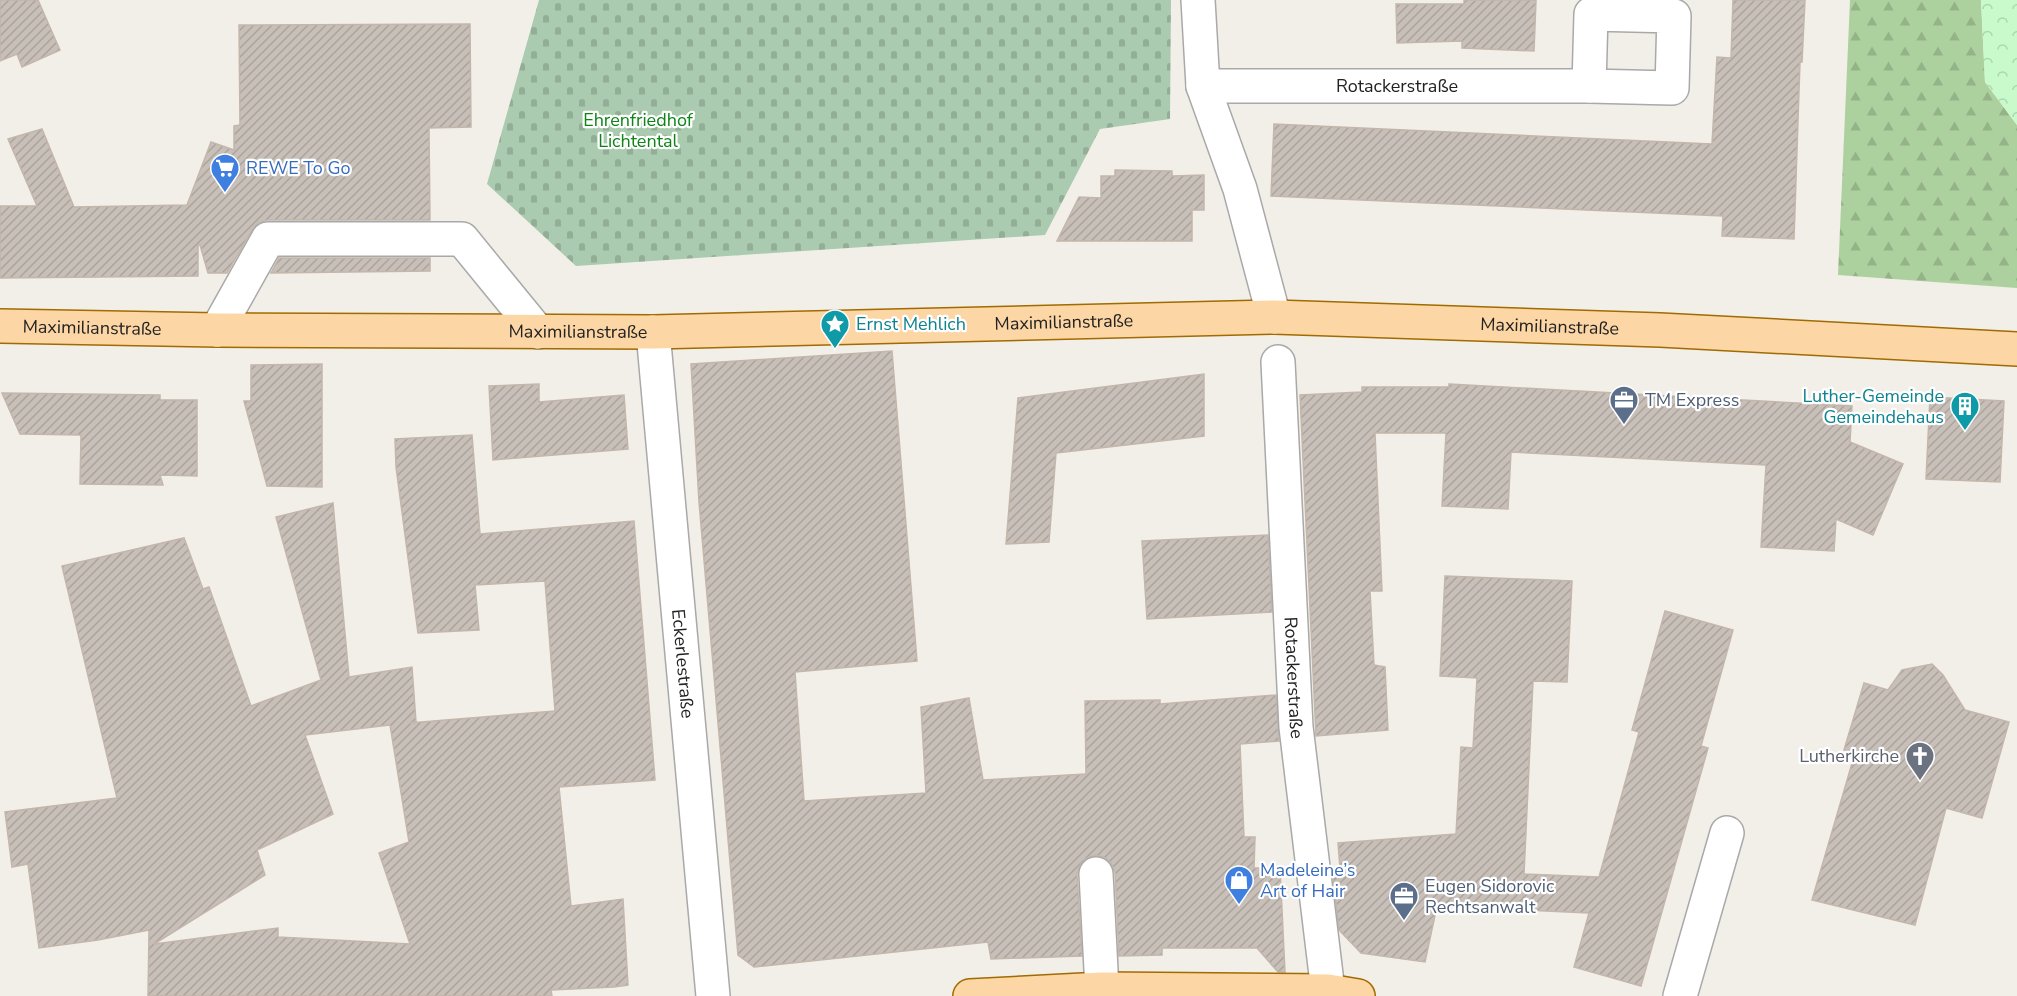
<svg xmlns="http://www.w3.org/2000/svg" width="2017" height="996" font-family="'Nunito Sans',sans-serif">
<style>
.forest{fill:url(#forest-firs)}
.cemetery{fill:url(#cemetery-stones)}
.park{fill:url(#park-crowns)}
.building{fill:url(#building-hatch);stroke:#c4b6ab;stroke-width:1.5;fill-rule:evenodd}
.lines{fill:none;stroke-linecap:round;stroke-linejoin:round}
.minor-casing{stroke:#a9a9a9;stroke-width:36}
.major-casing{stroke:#a06b00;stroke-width:36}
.minor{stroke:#fff;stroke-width:33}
.major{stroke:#fcd6a4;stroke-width:33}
.labels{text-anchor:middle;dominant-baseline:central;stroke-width:4.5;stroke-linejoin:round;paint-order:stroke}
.street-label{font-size:18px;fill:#222;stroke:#fff}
.park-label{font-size:18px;fill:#0c8416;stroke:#fff}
.shop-label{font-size:18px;fill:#366cbe;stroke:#fff;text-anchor:start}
.culture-label{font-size:18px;fill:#0d838f;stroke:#fff;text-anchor:start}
.service-label{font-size:18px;fill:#4e5e75;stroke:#fff;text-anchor:start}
.worship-label{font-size:18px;fill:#5b616d;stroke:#fff;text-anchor:end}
</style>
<defs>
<pattern id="forest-firs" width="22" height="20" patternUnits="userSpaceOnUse" patternTransform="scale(1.5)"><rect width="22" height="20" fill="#add19e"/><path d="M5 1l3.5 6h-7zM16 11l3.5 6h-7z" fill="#95b388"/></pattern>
<pattern id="cemetery-stones" width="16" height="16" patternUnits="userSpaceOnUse" patternTransform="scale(1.5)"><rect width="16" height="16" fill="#aacbaf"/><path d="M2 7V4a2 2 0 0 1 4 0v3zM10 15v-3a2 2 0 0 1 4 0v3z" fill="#92ae96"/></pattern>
<pattern id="park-crowns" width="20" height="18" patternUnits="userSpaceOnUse" patternTransform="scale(1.5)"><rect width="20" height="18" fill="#c8facc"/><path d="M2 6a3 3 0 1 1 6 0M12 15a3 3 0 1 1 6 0" fill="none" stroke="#acd6af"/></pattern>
<pattern id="building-hatch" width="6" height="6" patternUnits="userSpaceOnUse" patternTransform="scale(1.5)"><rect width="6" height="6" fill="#c7bfb8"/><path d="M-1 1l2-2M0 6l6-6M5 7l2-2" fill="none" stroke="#aba49e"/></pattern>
</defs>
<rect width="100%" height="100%" fill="#f2efe9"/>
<polygon class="forest" points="1850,0 1981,0 1985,82 2017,125 2017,288 1838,275"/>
<polygon class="cemetery" points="539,0 1171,0 1170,119 1100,129 1045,235 576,266 487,184"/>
<polygon class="park" points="1981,0 2017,0 2017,125 1985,82"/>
<g class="building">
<polygon points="0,0 38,0 60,50 22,67 17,54 0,61"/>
<polygon points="1464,0 1536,0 1534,51 1462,48 1462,41 1397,43 1396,4 1464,4"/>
<polygon points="1733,0 1805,0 1802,62 1800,62 1794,239 1722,236 1723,216 1271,196 1274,124 1712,144 1717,57 1731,58"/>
<polygon points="470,24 471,127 429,128 430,220 267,220 258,223 252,230 227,273 208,273 200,245 198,245 198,276 0,278 0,206 37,206 8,139 42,129 74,207 187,205 211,142 234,150 234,126 240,125 239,25"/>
<polygon points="1115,170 1172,171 1172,176 1204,175 1204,210 1192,210 1192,241 1057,241 1079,197 1101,198 1101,176 1115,176"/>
<polygon points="279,258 430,258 430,271 271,273"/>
<polygon points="892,351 917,661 795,672 804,801 926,793 921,707 969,698 983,780 1086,774 1085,701 1160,700 1160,704 1276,695 1279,741 1240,744 1244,837 1255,837 1254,868 1280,868 1285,972 1278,972 1257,948 1162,948 1162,955 1119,956 1115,872 1111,863 1105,858 1096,855 1085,859 1080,865 1077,874 1082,956 991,959 988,942 754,967 738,955 699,502 691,364"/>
<polygon points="322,364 322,487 267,486 244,401 251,401 251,365"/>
<polygon points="1204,374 1204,436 1056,453 1049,542 1006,544 1018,398"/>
<polygon points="539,384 539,402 624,395 628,449 493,460 489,386"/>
<polygon points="1449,384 1852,406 1850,442 1903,464 1873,535 1836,519 1834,551 1761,547 1766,465 1511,452 1508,509 1442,506 1446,433 1375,433 1382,591 1370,591 1374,665 1385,667 1388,730 1316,736 1300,395 1362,392 1362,387 1449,387"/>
<polygon points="2,393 160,395 160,400 197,400 197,476 160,475 163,485 80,484 81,435 20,434"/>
<polygon points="1930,397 2004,401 2000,482 1926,479"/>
<path d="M 472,435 L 480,534 L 634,521 L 655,780 L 559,787 L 571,906 L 623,899 L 628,985 L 614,987 L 551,990 L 552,996 L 148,996 L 149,930 L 98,940 L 39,948 L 28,864 L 12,867 L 5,812 L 117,798 L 62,566 L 184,538 L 203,589 L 209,587 L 251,706 L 321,680 L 276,517 L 333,503 L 349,677 L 412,667 L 416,722 L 409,723 L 555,711 L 545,581 L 475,585 L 479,630 L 418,633 L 396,467 L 395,439 ZM 390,725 L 409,842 L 379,853 L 410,944 L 278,937 L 278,928 L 154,944 L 265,875 L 257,850 L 333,814 L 305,735 Z"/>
<polygon points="1268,535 1272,612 1147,619 1142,541"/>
<polygon points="1445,576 1572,581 1567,682 1533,681 1524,874 1599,877 1639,732 1632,730 1665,611 1733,630 1701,746 1708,748 1641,986 1574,967 1589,913 1437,906 1425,962 1361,953 1339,930 1332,868 1340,868 1338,843 1456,834 1461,747 1473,748 1477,678 1440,676"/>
<polygon points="1932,664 1943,675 1965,710 2009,722 1982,818 1946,808 1915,925 1812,900 1855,753 1844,750 1864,683 1888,690 1902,670"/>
</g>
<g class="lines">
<g class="minor-casing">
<g id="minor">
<polyline points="1198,0 1203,86 1240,189 1274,317"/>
<polygon points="1591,14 1674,16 1672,88 1589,86"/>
<path id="s1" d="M 1203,86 L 1589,86"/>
<polyline points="217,330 268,239 462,239 538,332"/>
<path id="s2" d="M 653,332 L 713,996"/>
<path id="s3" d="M 1278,362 L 1296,727 L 1328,991"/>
<polyline points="1096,874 1102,989"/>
<polyline points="1680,996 1727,833"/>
</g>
</g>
<g class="major-casing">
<g id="major">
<path id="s4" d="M 0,326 L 217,330 L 653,332 L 1274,317 L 1660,330 L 2017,349"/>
<polyline points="970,996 1102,989 1328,991 1358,996"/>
</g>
</g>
<use href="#minor" class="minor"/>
<use href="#major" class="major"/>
</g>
<defs>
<g id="supermarket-pin" transform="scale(1.5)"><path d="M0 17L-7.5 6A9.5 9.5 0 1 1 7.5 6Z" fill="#3f7fe0" stroke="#fff"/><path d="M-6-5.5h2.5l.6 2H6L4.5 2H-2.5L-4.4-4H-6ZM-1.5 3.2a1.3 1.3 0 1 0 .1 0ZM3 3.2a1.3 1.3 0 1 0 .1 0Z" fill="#fff"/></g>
<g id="sight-pin" transform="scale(1.5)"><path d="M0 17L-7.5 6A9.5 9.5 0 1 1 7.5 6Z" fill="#0f9aa8" stroke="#fff"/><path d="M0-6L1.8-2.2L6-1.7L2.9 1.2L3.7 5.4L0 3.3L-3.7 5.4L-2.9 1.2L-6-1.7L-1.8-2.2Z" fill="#fff"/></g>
<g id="office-pin" transform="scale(1.5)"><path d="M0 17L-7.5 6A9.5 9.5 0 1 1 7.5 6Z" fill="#5c6f8a" stroke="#fff"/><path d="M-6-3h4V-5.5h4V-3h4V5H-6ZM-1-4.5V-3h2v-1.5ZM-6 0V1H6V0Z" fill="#fff"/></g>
<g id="building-pin" transform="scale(1.5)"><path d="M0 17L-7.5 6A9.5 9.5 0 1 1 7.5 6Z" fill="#0f9aa8" stroke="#fff"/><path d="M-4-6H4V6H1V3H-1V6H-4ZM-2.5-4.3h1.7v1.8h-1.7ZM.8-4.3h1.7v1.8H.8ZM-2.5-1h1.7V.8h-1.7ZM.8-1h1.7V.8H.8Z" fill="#fff"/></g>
<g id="church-pin" transform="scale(1.5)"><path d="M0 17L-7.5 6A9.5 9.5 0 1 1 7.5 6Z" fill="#6b7280" stroke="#fff"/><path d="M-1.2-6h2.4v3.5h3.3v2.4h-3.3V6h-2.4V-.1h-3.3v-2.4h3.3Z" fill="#fff"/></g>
<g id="shop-pin" transform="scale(1.5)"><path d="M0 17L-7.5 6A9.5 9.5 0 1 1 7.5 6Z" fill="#3f7fe0" stroke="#fff"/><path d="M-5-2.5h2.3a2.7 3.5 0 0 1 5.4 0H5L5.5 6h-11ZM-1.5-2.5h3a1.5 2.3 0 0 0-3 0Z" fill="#fff"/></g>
</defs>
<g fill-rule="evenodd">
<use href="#supermarket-pin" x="225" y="168"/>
<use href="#sight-pin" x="835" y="324"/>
<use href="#office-pin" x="1624" y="400"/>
<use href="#building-pin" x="1965" y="406"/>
<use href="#church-pin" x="1920" y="756"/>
<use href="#shop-pin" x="1239" y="880"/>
<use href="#office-pin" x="1404" y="896"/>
</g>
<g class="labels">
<g class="street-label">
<text stroke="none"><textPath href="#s1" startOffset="194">Rotackerstraße</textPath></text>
<text stroke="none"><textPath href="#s4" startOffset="1064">Maximilianstraße</textPath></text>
<text stroke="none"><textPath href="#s4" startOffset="1550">Maximilianstraße</textPath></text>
<text stroke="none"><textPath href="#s4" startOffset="92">Maximilianstraße</textPath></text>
<text stroke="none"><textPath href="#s4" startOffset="578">Maximilianstraße</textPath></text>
<text stroke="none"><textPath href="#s2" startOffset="333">Eckerlestraße</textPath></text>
<text stroke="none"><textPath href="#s3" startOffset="316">Rotackerstraße</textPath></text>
</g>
<g class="park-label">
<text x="638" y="120">Ehrenfriedhof<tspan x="638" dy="21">Lichtental</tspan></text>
</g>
<g class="shop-label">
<text x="246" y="168">REWE To Go</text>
<text x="1260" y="870">Madeleine’s<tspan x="1260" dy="21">Art of Hair</tspan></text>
</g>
<g class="culture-label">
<text x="856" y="324">Ernst Mehlich</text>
<text x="1944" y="396" text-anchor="end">Luther-Gemeinde<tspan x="1944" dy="21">Gemeindehaus</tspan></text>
</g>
<g class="service-label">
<text x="1645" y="400">TM Express</text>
<text x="1425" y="886">Eugen Sidorovic<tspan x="1425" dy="21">Rechtsanwalt</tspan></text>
</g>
<g class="worship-label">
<text x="1899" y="756">Lutherkirche</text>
</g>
</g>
</svg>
